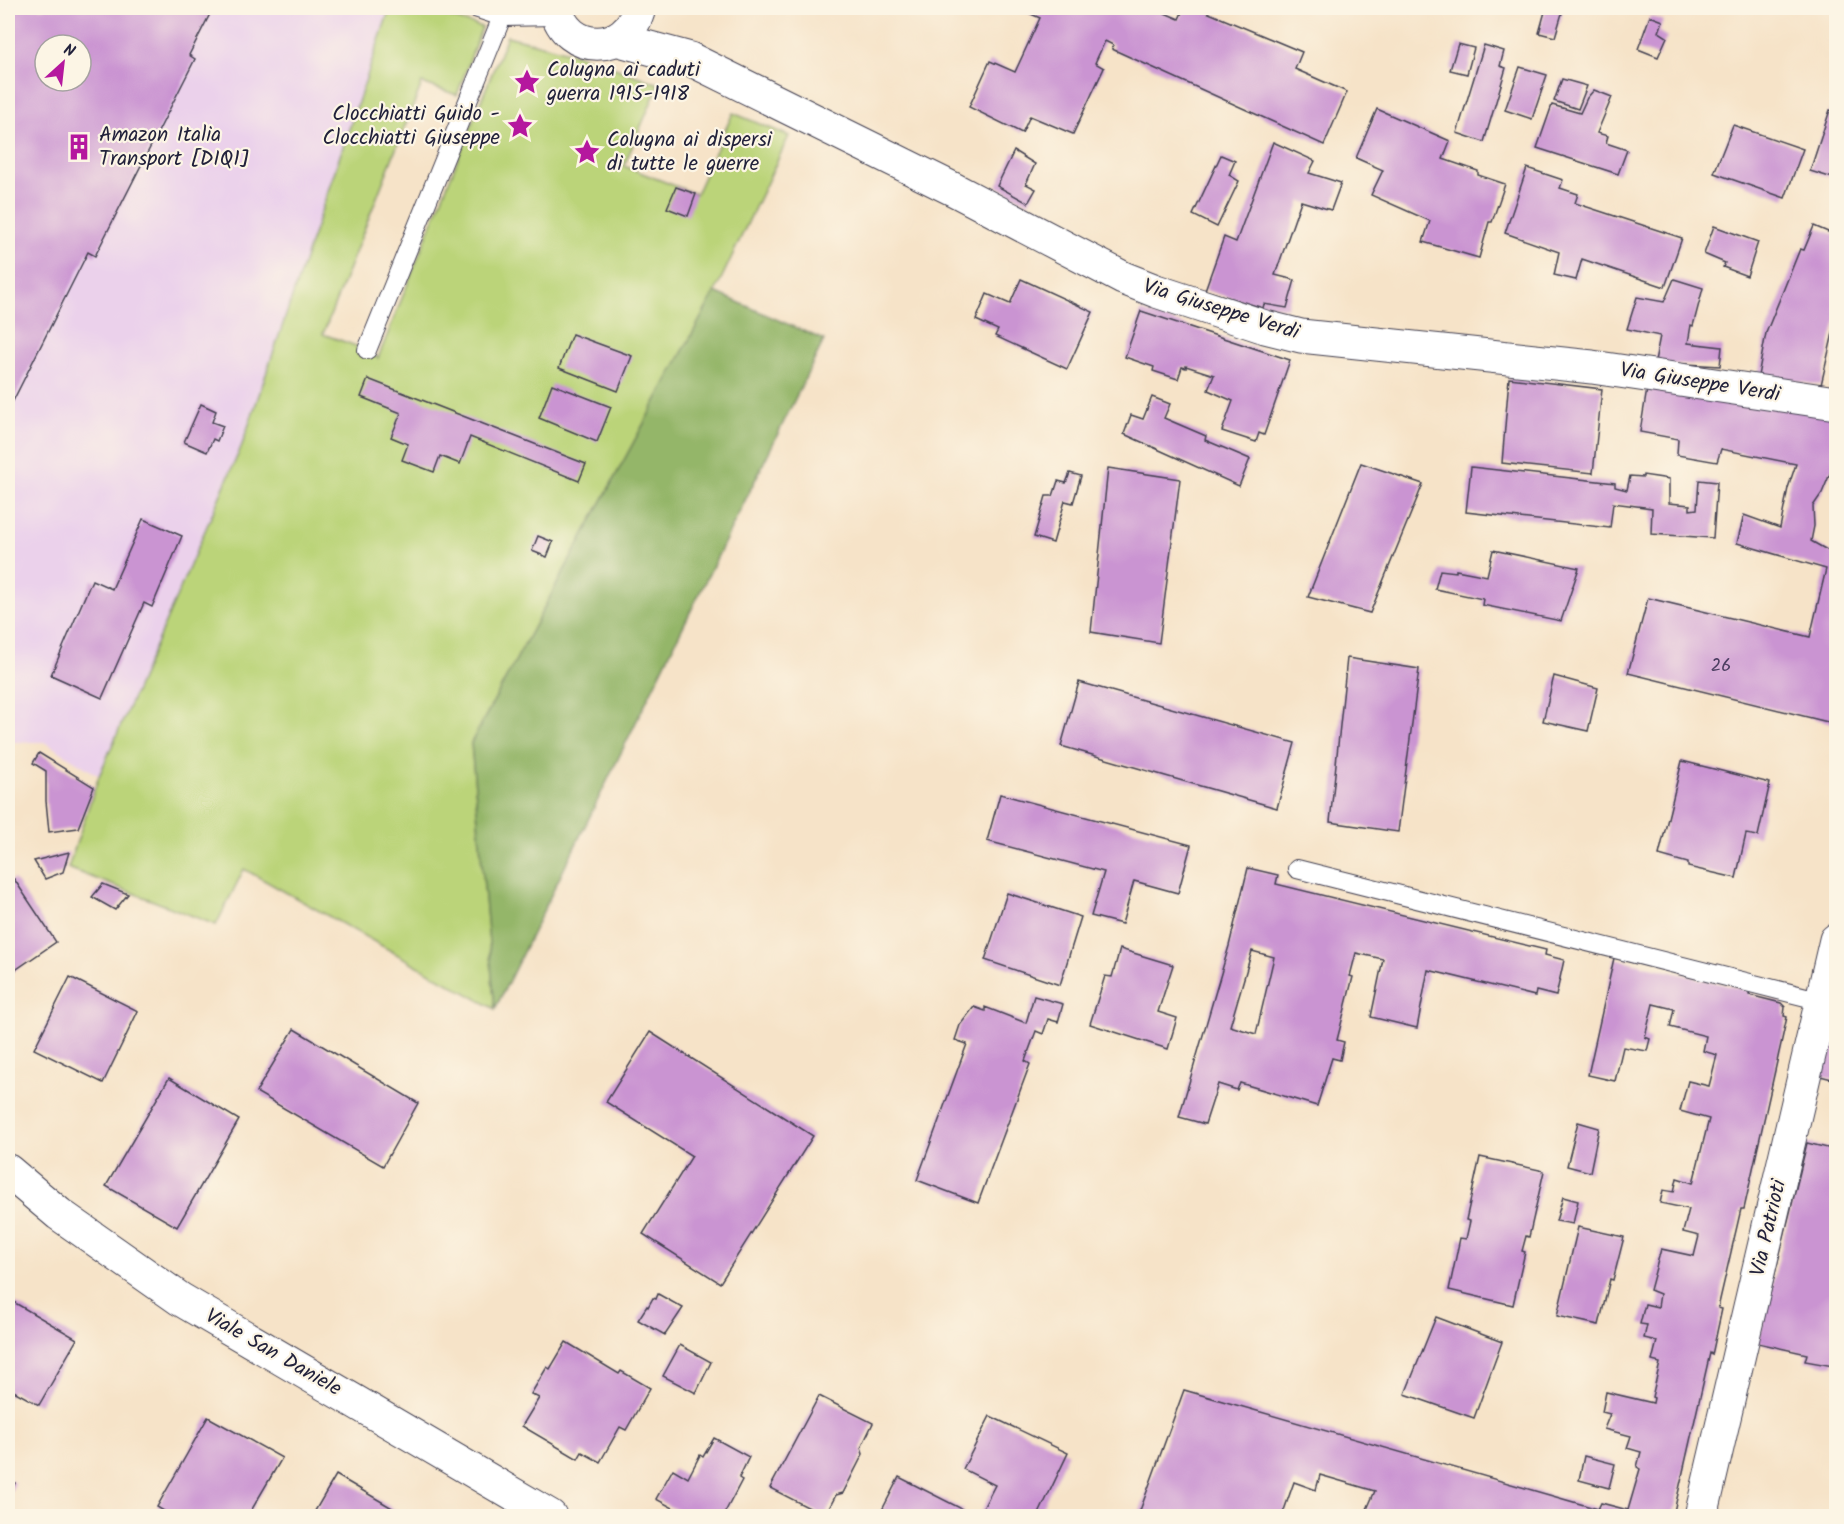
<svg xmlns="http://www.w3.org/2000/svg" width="1844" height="1524" font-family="Kalam,sans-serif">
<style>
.built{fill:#ebd1eb;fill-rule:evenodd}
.green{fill:#bbd479;stroke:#6e7b5a;stroke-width:1.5}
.forest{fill:#94b669;stroke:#5b6c52;stroke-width:1.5}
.building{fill:#ca94d2;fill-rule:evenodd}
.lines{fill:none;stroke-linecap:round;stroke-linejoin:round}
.lane-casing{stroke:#423f50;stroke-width:20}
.street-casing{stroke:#423f50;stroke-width:35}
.secondary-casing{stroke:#423f50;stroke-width:35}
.lane{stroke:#fff;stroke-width:18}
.street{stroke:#fff;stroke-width:33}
.secondary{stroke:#fff;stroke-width:33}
.labels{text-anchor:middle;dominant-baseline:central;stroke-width:4.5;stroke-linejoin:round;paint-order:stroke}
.number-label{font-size:18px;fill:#4c3e61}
.poi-label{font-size:21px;fill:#22223b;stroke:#fcf5e5;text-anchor:start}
.street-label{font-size:21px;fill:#22223b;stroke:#fcf5e5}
</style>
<rect width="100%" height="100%" fill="#fcf5e5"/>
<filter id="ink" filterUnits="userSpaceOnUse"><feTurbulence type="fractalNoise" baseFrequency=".0167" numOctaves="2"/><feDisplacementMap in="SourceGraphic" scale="12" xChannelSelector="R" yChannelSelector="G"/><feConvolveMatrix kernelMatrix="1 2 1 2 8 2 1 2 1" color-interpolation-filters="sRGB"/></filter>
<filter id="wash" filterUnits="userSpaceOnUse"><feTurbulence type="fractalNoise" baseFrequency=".008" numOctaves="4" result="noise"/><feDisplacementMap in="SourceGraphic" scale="24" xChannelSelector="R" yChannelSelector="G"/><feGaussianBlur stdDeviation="1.35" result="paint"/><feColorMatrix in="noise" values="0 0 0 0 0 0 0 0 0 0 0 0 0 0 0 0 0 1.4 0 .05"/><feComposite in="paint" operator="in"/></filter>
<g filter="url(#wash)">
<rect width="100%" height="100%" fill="#f6e3c8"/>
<path class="built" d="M 8,8 L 390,8 L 242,445 L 99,776 L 45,742 L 8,742 ZM 45,45 L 81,45 L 81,81 L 45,81 Z"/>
<polygon class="green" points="390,8 440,8 437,13 482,27 457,95 422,83 323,334 367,350 378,358 507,36 576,54 659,84 624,166 696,194 733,113 789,136 715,292 471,743 495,1009 244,869 216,925 68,868 99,776 242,445"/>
<polygon class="forest" points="715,292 824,340 495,1009 471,743"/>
<g id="blocks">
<g class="building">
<path d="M 8,8 L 213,8 L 189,55 L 195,59 L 95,256 L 88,252 L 9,409 L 8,408 ZM 45,45 L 81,45 L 81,81 L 45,81 Z"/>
<polygon points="1022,8 1153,8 1179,19 1184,8 1197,8 1302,52 1295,69 1347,92 1324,145 1112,49 1113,45 1105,41 1095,63 1104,68 1073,134 1030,116 1022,133 969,107 990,61 1015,72 1040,18 1022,10"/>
<polygon points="1546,8 1563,10 1555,37 1539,33"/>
<polygon points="1650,16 1663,21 1659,32 1667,37 1658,57 1638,49"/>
<polygon points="1458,44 1474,48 1467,74 1450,70"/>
<polygon points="1484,45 1504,51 1500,66 1506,68 1484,142 1457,133"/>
<polygon points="1520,67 1547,75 1532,119 1505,110"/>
<polygon points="1562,79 1587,86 1578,109 1554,101"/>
<polygon points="1594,90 1612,97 1597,133 1608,136 1606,143 1627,150 1618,174 1537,148 1552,105 1580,113 1587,98"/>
<polygon points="1377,109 1450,141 1443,159 1478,171 1478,175 1505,184 1492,222 1489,222 1479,258 1423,242 1430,221 1371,195 1383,170 1356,158"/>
<polygon points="1830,110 1836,112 1836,179 1810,171"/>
<polygon points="1733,125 1803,149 1785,198 1714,173"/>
<polygon points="1273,142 1315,161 1309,173 1341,183 1331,210 1301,201 1275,275 1295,280 1287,308 1264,304 1263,308 1205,290 1224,237 1236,242"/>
<polygon points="1014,151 1035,164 1026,184 1036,189 1028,203 997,186"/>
<polygon points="1221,155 1235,161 1229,175 1239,181 1217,227 1193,215"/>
<polygon points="1527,168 1563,180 1560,188 1578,194 1575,203 1682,238 1665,287 1582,259 1576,280 1554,275 1559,252 1505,233"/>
<polygon points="676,187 696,194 688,216 667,208"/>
<polygon points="1714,226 1758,242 1747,276 1723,267 1725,263 1704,254"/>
<polygon points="1814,226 1835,235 1836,231 1836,320 1821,385 1758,376 1766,333 1800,249 1804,250"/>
<polygon points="1021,279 1093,312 1067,369 995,336 998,330 976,320 987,294 1010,304"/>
<polygon points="1674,279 1703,288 1693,326 1691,325 1688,343 1722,347 1720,366 1686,364 1654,366 1660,336 1627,329 1637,297 1664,302"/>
<polygon points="1141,311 1290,360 1264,435 1259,433 1256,442 1222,431 1233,401 1208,390 1214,375 1186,366 1186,368 1182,367 1178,379 1153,371 1154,367 1125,357"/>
<polygon points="572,334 632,356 618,391 559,368"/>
<polygon points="1509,378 1602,389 1593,473 1502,463"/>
<polygon points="368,379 586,464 579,481 470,437 460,464 440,456 434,472 402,460 408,444 391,437 401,413 361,397"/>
<polygon points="1648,383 1836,414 1836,470 1832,469 1822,493 1813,506 1814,526 1811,541 1836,555 1836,724 1628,673 1648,598 1810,637 1826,569 1737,543 1744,515 1780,528 1788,488 1796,464 1721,449 1717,462 1677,455 1678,439 1640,432"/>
<polygon points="552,384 611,407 597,442 539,418"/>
<polygon points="1152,397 1170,404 1164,418 1206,436 1205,440 1250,459 1239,486 1124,434 1131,415 1143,419"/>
<polygon points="201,404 216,411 212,422 223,426 217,441 213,439 207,452 184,442"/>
<polygon points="1361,463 1423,484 1370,613 1308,597"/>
<polygon points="1471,467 1615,483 1615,487 1627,490 1630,476 1643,477 1643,475 1669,479 1669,503 1690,505 1690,510 1697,509 1699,480 1717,482 1713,538 1651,534 1652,508 1613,503 1610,528 1466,512"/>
<polygon points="1108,468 1180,479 1159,643 1091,632"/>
<polygon points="1070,473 1081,476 1073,503 1065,501 1053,543 1034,537 1046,496 1053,496 1058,481 1066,483"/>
<polygon points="143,519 182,536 152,607 144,603 102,698 51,675 92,580 112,589"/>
<polygon points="538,536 553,542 547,557 532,551"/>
<polygon points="1493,550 1579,568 1561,621 1482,605 1483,599 1435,589 1440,570 1456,572 1456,570 1487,576"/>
<polygon points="1347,658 1419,669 1398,832 1330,822"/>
<polygon points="1554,676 1598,688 1588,731 1543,721"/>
<polygon points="1079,682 1295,743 1277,808 1061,746"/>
<polygon points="39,753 94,787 78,828 49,832 46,801 46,771 33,763"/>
<polygon points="1682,761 1770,783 1758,836 1746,834 1736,878 1688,867 1688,863 1659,855"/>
<polygon points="1000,794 1191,845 1178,893 1134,881 1122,924 1091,916 1104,872 987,841"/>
<polygon points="69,852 63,872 45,879 34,861"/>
<path d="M 1248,868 L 1278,875 L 1276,884 L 1546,950 L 1545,955 L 1564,960 L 1556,996 L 1536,991 L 1535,996 L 1428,970 L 1417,1028 L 1371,1017 L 1383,959 L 1356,953 L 1350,976 L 1353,977 L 1337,1040 L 1344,1042 L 1340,1060 L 1332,1058 L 1317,1106 L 1240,1083 L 1237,1090 L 1218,1084 L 1205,1124 L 1179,1117 L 1229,946 ZM 1252,951 L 1274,957 L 1256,1034 L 1230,1026 Z"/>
<polygon points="14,879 56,942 8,975 8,883"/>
<polygon points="103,884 128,894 115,910 92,897"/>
<polygon points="1007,893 1081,917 1060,985 985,960"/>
<polygon points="1120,949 1173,965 1158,1012 1177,1018 1168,1049 1090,1024 1105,976 1112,977"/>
<polygon points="1614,958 1750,991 1749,995 1781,1003 1785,1007 1784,1016 1787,1017 1744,1209 1741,1209 1718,1308 1722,1309 1712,1355 1710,1353 1673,1516 1364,1516 1375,1491 1320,1475 1316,1490 1294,1482 1282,1516 1138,1516 1184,1390 1598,1509 1601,1503 1628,1510 1640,1469 1637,1467 1641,1452 1627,1448 1631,1436 1604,1429 1610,1414 1602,1412 1606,1392 1653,1403 1654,1398 1652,1397 1660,1363 1652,1361 1657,1341 1644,1338 1647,1325 1640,1324 1645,1304 1658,1307 1660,1294 1650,1290 1661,1249 1694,1256 1699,1236 1683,1232 1689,1209 1660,1203 1663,1190 1674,1192 1677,1178 1693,1183 1709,1119 1680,1111 1688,1081 1709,1086 1717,1055 1703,1051 1706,1036 1670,1027 1674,1009 1653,1004 1645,1037 1650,1039 1647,1051 1623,1047 1615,1081 1588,1075"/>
<polygon points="70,977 138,1011 103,1083 34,1049"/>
<polygon points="1034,996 1063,1004 1058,1022 1048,1019 1043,1034 1036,1031 1025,1061 1030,1064 978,1203 917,1180 967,1044 955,1040 960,1025 974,1007 985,1011 985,1007 1026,1023"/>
<polygon points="1836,1010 1836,1080 1820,1076"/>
<polygon points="294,1029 418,1103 383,1166 256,1092"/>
<polygon points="650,1032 813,1136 720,1283 643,1234 692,1156 606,1102"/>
<polygon points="169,1078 239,1120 177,1227 106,1186"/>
<polygon points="1578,1122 1599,1128 1590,1172 1567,1166"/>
<polygon points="1807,1143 1836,1150 1836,1258 1833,1272 1836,1273 1836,1349 1833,1366 1805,1361 1807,1354 1758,1343"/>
<polygon points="1480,1157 1544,1171 1529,1237 1526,1236 1522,1251 1525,1252 1513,1305 1449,1290 1460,1238 1466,1239 1470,1221 1466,1220"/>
<polygon points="1563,1197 1578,1201 1573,1224 1556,1221"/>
<polygon points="1578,1227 1624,1237 1613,1280 1610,1279 1599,1325 1557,1316"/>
<polygon points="658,1294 683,1308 665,1335 638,1320 647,1306 648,1307 653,1298 656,1299"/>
<polygon points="10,1300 77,1339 39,1405 12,1390 8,1398 8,1305"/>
<polygon points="1436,1317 1502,1342 1474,1418 1405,1394"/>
<polygon points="566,1342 619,1374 621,1371 650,1388 626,1430 620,1427 600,1462 582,1452 578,1459 522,1426 539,1398 531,1394 547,1367 550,1369"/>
<polygon points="680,1345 711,1362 696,1393 663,1376"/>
<polygon points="819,1396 873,1423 861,1448 863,1454 843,1493 836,1495 825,1516 770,1488"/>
<polygon points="990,1416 1068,1453 1038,1516 979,1516 995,1485 963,1469"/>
<polygon points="208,1417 282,1458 248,1516 172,1516 157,1507"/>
<polygon points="714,1438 749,1457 739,1478 742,1480 723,1516 688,1516 656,1499 673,1469 688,1478 700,1455 703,1457"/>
<polygon points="1584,1456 1615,1464 1609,1488 1579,1480"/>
<polygon points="336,1475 404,1515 403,1516 312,1516"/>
<polygon points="899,1477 964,1510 960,1516 879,1516"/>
<polygon points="8,1479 15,1483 8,1497"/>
</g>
</g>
</g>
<g filter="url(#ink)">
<use href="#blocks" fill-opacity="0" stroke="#423f50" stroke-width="1.5"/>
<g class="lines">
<g class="lane-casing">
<g id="lane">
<polyline points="475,8 502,17 558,16"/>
<polyline points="367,350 502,17"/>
<polyline points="1297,869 1822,1001"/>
</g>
</g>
<g class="street-casing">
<g id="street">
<path d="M 556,8 C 566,55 628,55 639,8"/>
<polyline points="616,39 690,59 955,190 1123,278 1156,291 1265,327 1301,336 1592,367 1836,403"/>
</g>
</g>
<g class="secondary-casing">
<g id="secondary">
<polyline points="8,1171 59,1214 180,1299 550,1516"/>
<polyline points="1701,1516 1836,940"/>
</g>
</g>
<use href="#lane" class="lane"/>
<use href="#street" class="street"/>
<use href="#secondary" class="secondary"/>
</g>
</g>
<defs>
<g id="sight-bare" transform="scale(2.07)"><path d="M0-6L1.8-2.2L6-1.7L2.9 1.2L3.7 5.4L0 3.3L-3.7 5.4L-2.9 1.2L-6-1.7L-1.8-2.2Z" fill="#b5179e" stroke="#fcf5e5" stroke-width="2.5" paint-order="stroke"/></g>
<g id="building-bare" transform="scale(2.07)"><path d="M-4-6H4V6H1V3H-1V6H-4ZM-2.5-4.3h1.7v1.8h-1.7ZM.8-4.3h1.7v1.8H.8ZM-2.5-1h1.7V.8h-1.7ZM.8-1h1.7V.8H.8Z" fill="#b5179e" stroke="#fcf5e5" stroke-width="2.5" paint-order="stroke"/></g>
</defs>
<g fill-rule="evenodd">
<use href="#sight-bare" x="527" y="82"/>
<use href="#sight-bare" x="520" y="126"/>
<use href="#building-bare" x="79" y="147"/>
<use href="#sight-bare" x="587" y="152"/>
</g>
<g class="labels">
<g class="number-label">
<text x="1721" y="666">26</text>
</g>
<g class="poi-label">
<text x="547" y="70">Colugna ai caduti<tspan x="547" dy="24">guerra 1915-1918</tspan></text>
<text x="500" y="114" text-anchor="end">Clocchiatti Guido -<tspan x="500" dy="24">Clocchiatti Giuseppe</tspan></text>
<text x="99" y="135">Amazon Italia<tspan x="99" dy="24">Transport [DIQ1]</tspan></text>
<text x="607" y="140">Colugna ai dispersi<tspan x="607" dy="24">di tutte le guerre</tspan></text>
</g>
<g class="street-label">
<text transform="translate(1221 310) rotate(17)">Via Giuseppe Verdi</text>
<text transform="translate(1700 383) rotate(9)">Via Giuseppe Verdi</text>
<text transform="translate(1769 1228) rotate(-77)">Via Patrioti</text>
<text transform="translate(273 1353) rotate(30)">Viale San Daniele</text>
</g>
</g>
<rect width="1844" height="1524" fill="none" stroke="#fcf5e5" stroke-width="30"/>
<g transform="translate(63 63) rotate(27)"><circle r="28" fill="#fcf5e5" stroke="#a5a1a1" stroke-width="1.5"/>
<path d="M0-4.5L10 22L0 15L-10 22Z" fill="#b5179e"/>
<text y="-9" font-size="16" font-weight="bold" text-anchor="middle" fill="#22223b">N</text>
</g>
</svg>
